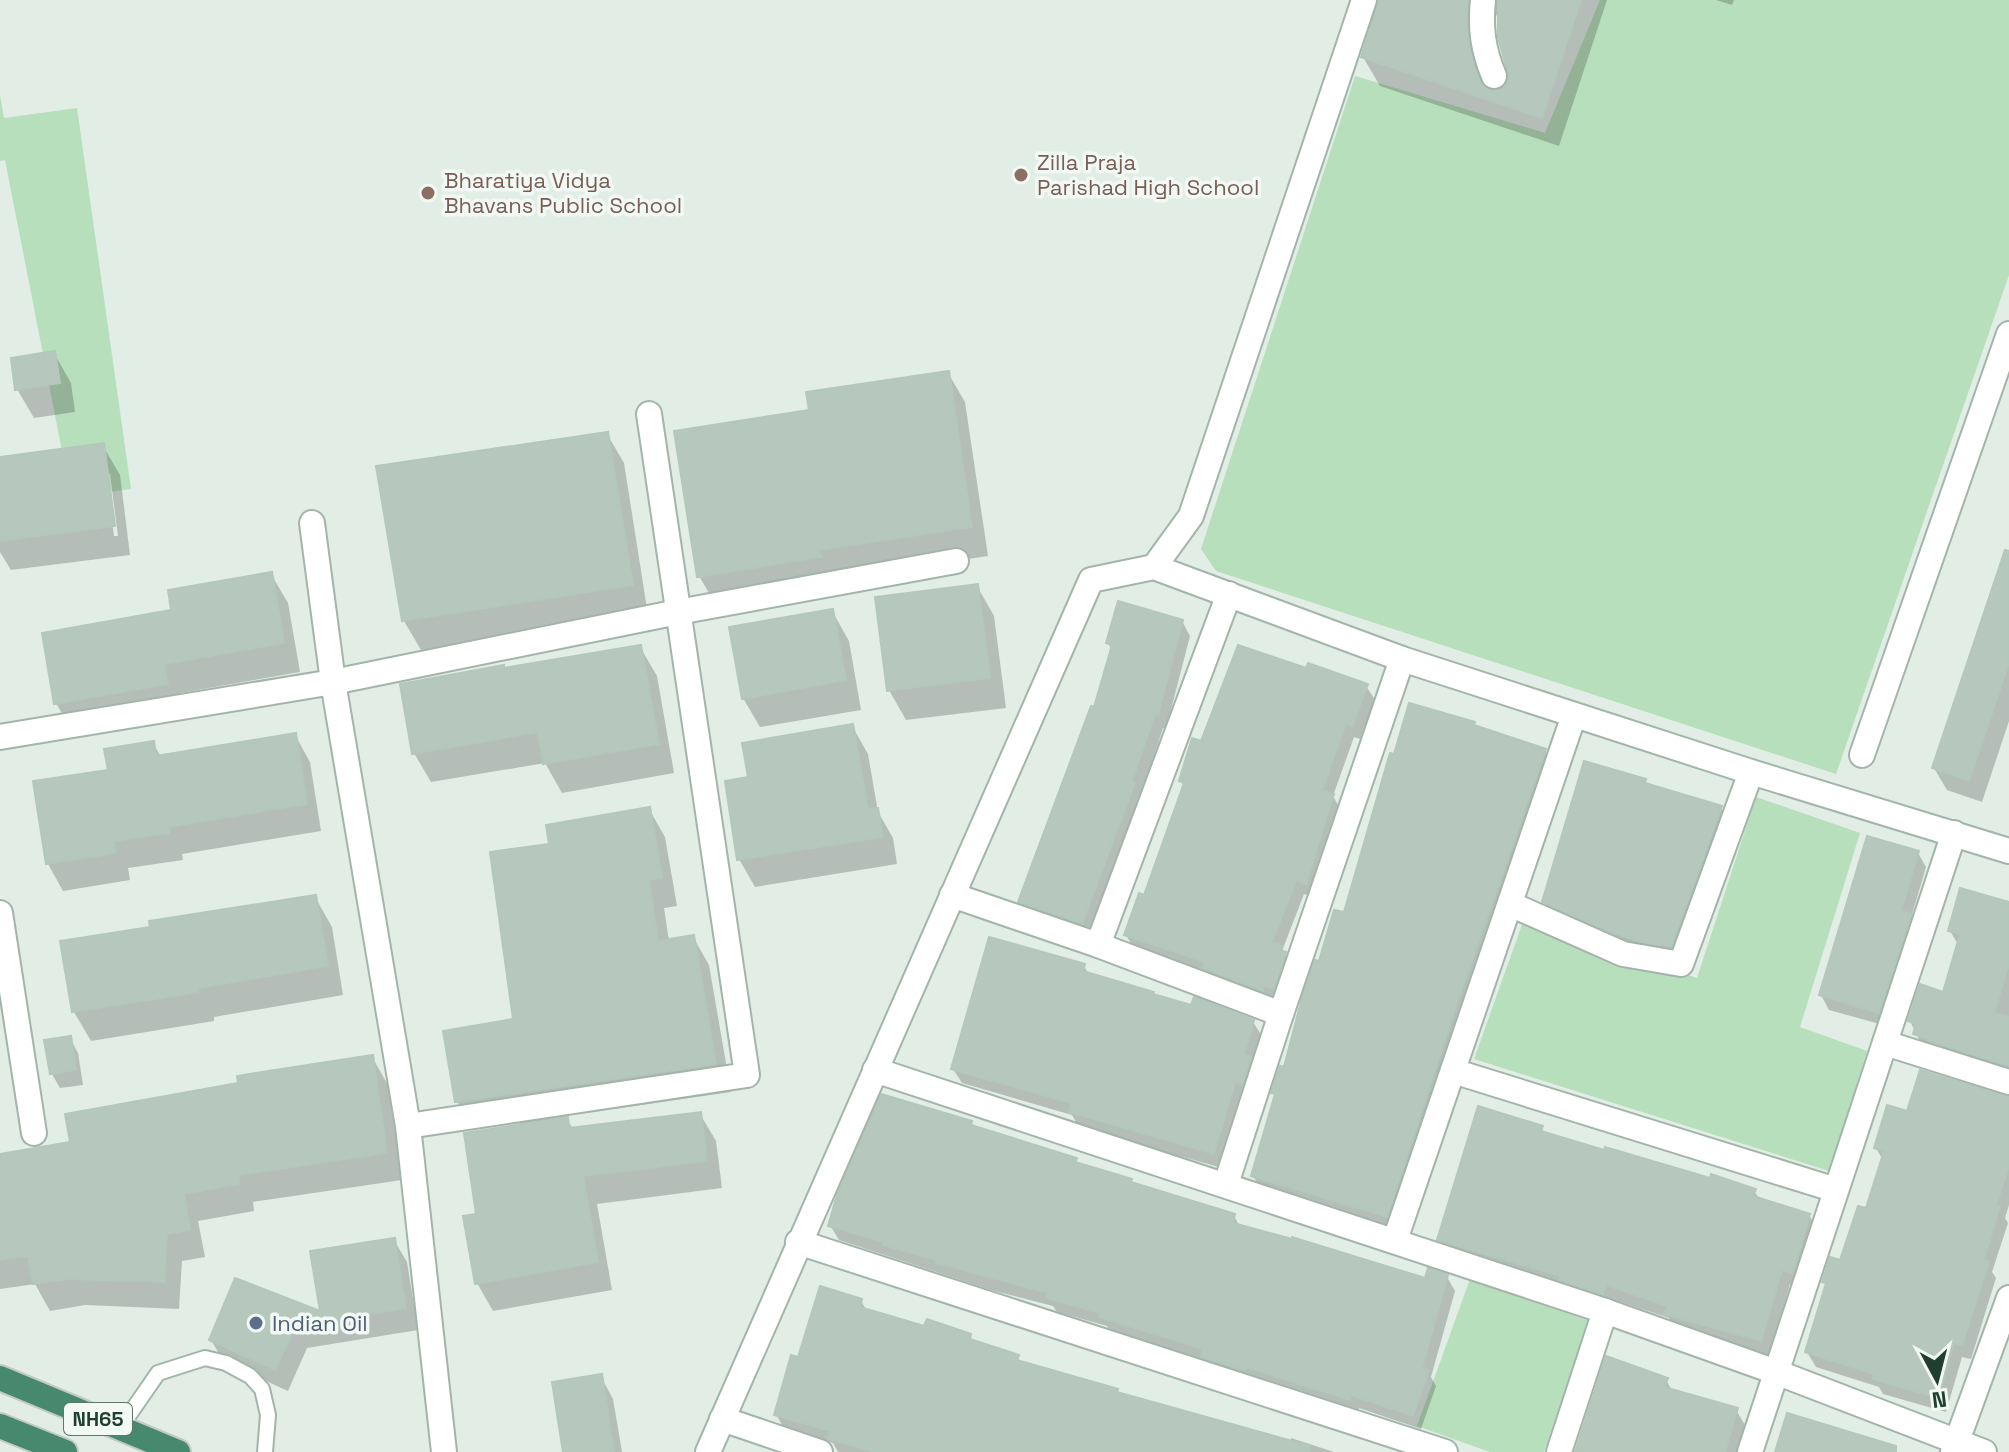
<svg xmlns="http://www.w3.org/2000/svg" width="2009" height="1452" font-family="'Space Grotesk',sans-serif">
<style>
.green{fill:#b8dfbc}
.shadow{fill:#0003;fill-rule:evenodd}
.building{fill:#b6c8be;stroke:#b3c7bb;stroke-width:2}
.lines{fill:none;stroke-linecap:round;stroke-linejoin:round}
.service-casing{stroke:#a3b5ab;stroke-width:18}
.minor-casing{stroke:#a3b5ab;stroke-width:28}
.trunk-casing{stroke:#c1c9c5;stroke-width:28}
.service{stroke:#fff;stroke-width:14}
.minor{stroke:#fff;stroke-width:24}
.trunk{stroke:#46896e;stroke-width:24}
.education-dot{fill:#8d6e63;stroke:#f2f9f4;stroke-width:3}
.service-dot{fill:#5c6f8a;stroke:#f2f9f4;stroke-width:3}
.labels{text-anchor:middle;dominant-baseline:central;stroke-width:7;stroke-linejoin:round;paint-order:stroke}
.shield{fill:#f2f9f4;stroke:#5f776c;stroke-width:2}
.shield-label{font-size:20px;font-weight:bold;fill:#203f31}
.education-label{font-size:22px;fill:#785e54;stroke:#f2f9f4;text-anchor:start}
.service-label{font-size:22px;fill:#4e5e75;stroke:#f2f9f4;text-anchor:start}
</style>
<rect width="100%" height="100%" fill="#e1ede5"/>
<g class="green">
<polygon points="1600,0 2009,0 2009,275 1836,774 1216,571 1201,549 1355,76 1545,133"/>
<polygon points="0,95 4,118 77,108 131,489 71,497 5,160 0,161"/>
<polygon points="1756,797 1860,833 1800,1027 1867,1051 1829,1171 1474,1059 1524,919 1697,978"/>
<polygon points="1470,1279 1590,1321 1544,1452 1490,1452 1417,1426"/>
</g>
<g class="shadow">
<path d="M 1379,0 L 1607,0 L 1559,146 L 1380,86 L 1363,57 L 1380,4 ZM 1499,15 L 1511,78 L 1507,87 L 1492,93 L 1486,83 L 1493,16 Z"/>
<polygon points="1716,0 1734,0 1732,5"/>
<polygon points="54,353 71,383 75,412 34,418 17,389"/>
<polygon points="948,373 965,402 988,556 835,579 716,605 699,576 811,411"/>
<polygon points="607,434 624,463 648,615 421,650 404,621 378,468"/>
<path d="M 103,446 L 120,475 L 130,555 L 11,570 L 0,552 L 0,459 ZM 106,474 L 110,474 L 118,536 L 114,536 Z"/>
<polygon points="2009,549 2009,721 1982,802 1947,790 1934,768"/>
<polygon points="271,574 288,603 300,672 180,693 183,713 73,733 56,703 174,612"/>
<polygon points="977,586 994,616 1006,708 906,720 889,690"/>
<polygon points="832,611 849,641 861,710 760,727 743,698"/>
<polygon points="1182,621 1190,636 1166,729 1163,728 1127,839 1090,937 1028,916 1020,901 1096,709 1112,651 1108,643"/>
<polygon points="640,647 657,676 674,773 562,793 545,763 431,782 414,753 505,670"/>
<polygon points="1308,671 1366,686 1375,700 1360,739 1354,737 1333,796 1341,810 1314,897 1304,894 1282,951 1293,968 1282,1002 1135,950 1126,935 1146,898 1185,787 1181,781 1202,743"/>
<polygon points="852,726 868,754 878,812 893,838 897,864 755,887 739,859 751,779"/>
<polygon points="1476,728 1545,751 1554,765 1395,1231 1262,1190 1253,1176 1276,1097 1273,1092 1285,1069 1321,964 1345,915"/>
<polygon points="295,735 310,762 321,831 182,854 183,860 128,868 130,880 63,891 48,864 35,783 110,771 153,743 161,757"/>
<polygon points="1645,780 1648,786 1720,807 1729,822 1679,961 1651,956 1552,916 1544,901"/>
<polygon points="649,809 665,837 677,906 664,908 669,941 693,937 709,965 731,1092 565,1116 573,1129 700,1114 716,1141 722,1188 597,1204 612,1290 493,1311 477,1283 479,1216 520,1126 520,1122 473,1129 457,1101 516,1020 552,846"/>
<polygon points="1918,853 1926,867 1911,918 1919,930 1887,1026 1829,1010 1821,995"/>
<polygon points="315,897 332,927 343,995 214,1017 214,1021 91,1041 74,1012 152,928"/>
<polygon points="2009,905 2009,1078 1924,1049 1910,1021 1945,994 1959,946 1950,931"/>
<polygon points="1084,966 1089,975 1154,997 1253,1022 1262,1036 1222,1168 1079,1127 1072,1115 962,1083 953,1069"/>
<polygon points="70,1038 78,1053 83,1085 60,1088 52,1074 47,1042"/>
<polygon points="372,1057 388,1085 402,1180 253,1202 254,1211 198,1221 205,1257 182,1261 179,1309 85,1305 50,1311 35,1284 0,1289 0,1156 72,1144 241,1084"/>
<polygon points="2009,1098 2009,1205 2005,1218 2008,1223 1992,1272 1996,1278 1971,1359 1962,1357 1946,1412 1883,1394 1879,1387 1816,1367 1807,1352 1827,1287 1824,1282 1841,1262 1867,1211 1883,1160 1876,1148"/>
<polygon points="971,1122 974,1128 1075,1160 1079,1165 1130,1181 1133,1185 1234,1216 1240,1227 1426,1280 1447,1277 1455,1291 1431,1377 1436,1386 1421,1429 1359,1408 1358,1413 1212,1371 1206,1361 1110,1332 1107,1326 1057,1312 1053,1306 991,1290 839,1240 830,1225"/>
<polygon points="1541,1128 1545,1134 1754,1191 1760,1200 1809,1215 1818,1231 1801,1288 1790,1284 1770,1355 1675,1329 1669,1318 1615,1300 1612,1309 1448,1255 1439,1239"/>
<polygon points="394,1240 407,1262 418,1330 307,1348 288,1391 224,1362 211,1340 323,1314"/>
<polygon points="861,1301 867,1311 926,1328 970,1336 974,1343 1017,1357 1021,1363 1233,1427 1290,1442 1291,1438 1334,1452 838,1452 833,1443 784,1429 776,1414 799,1359"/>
<polygon points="601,1377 613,1399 622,1452 565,1452"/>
<polygon points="1666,1380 1673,1392 1736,1410 1745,1425 1737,1452 1577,1452"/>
</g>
<g class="building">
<polygon points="1379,0 1468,0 1467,31 1473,61 1480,82 1493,91 1505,86 1509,77 1498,37 1498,0 1581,0 1542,118 1361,57"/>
<polygon points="55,351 60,383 15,390 11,358"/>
<polygon points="949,371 972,527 819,550 821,557 697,577 674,431 809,410 806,392"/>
<polygon points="608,432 633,585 402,621 376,466"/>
<polygon points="104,443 115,526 0,541 0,457"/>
<polygon points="2005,550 2009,551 2009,663 1969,781 1932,768"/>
<polygon points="272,572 284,643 164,664 168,684 54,704 42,633 171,610 168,590"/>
<polygon points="978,584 990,678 887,691 875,597"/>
<polygon points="1118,601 1183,620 1158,715 1155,714 1132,781 1135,782 1082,924 1018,902 1091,706 1094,707 1112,645 1106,643"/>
<polygon points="833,609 846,680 742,699 729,627"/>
<polygon points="641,645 659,744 543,764 538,732 412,754 400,684 504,665 504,668"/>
<polygon points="1238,645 1306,668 1308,663 1368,684 1352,726 1346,723 1322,791 1334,794 1306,884 1296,881 1272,942 1281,945 1280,950 1286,952 1274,989 1264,986 1263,991 1203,968 1205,962 1124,935 1139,893 1144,895 1184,783 1179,781 1192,738 1201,741"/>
<polygon points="1409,703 1475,722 1474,725 1546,749 1456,1006 1387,1217 1251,1176 1275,1094 1271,1093 1280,1066 1284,1067 1302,998 1315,960 1319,961 1334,910 1344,912 1390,753 1394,754"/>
<polygon points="853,724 868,809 878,808 883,837 737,860 725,781 748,777 742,743"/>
<polygon points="296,733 307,804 168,827 169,833 114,841 116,853 46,864 33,781 108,770 104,749 154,741 156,756"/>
<polygon points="1584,761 1646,779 1645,783 1722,806 1671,947 1641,942 1611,932 1542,902"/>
<polygon points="650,807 662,878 649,880 658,941 694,935 716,1064 455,1102 443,1031 513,1019 490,852 549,844 546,825"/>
<polygon points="1867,836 1919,851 1901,911 1912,914 1879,1013 1819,995"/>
<polygon points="1960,888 2009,902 2009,964 1994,1013 2009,1017 2009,1066 1928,1041 1929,1039 1913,1034 1916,1024 1908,1021 1920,984 1943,992 1960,934 1948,931"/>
<polygon points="316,895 328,966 198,988 199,992 72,1012 60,941 150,927 149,921"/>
<polygon points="989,937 1085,964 1083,971 1154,992 1153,994 1191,1005 1194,997 1254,1020 1244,1055 1251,1057 1242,1084 1235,1082 1214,1154 1069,1112 1071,1103 951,1069"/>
<polygon points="71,1036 76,1070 50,1074 44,1040"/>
<polygon points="373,1055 387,1153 238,1175 240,1184 184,1194 190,1230 167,1234 164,1282 68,1279 33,1284 28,1256 0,1260 0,1154 70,1142 65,1114 238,1083 237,1076"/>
<polygon points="1920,1070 2009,1097 2009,1166 1996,1205 2000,1206 1984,1260 1989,1262 1962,1345 1954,1343 1938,1398 1873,1379 1874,1374 1805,1352 1826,1283 1822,1282 1830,1257 1840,1260 1858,1206 1866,1208 1884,1151 1874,1148 1887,1105 1907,1111"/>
<polygon points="881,1094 972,1121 971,1125 1077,1158 1075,1162 1132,1179 1131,1182 1235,1214 1233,1223 1292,1239 1292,1237 1425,1278 1428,1268 1448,1275 1422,1368 1429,1370 1413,1416 1351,1395 1350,1400 1246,1367 1245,1370 1201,1357 1203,1349 1099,1317 1100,1313 1046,1298 1048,1293 936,1263 936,1260 883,1245 884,1242 828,1226 837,1195"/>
<polygon points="1478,1106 1543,1126 1541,1131 1604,1150 1605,1147 1710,1178 1711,1174 1756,1189 1753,1196 1810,1214 1793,1273 1782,1270 1761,1341 1664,1314 1667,1306 1606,1285 1603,1295 1559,1280 1560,1276 1437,1240"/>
<polygon points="701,1112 707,1161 583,1176 598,1262 475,1284 463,1216 476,1214 464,1133 568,1117 569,1128"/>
<polygon points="395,1238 406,1308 295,1327 275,1370 209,1340 235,1278 320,1311 310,1251"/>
<polygon points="820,1286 862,1299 860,1307 924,1326 927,1319 971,1334 970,1339 1019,1355 1017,1360 1118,1389 1117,1392 1310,1446 1309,1452 874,1452 828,1439 830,1431 774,1415 791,1355 798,1357"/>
<polygon points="1606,1356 1668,1378 1664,1387 1738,1408 1725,1452 1575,1452"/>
<polygon points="602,1374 614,1452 563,1452 552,1382"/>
<polygon points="1787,1413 1896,1446 1896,1452 1775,1452"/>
</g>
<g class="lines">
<g class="service-casing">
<polyline id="service" points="120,1428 158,1373 205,1358 226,1363 250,1376 262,1389 268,1415 265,1452"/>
</g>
<g class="minor-casing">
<g id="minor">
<path d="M 1483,0 C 1480,28 1483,50 1494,76"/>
<polyline points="312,523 333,682 408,1126 444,1452"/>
<polyline points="1154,567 1191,516 1364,0"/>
<polyline points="0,737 333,682 678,612 956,561"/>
<polyline points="1862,755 2009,334"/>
<polyline points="952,895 1098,945 1281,1014"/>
<polyline points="1510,904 1623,954 1681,964 1751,772"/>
<polyline points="0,913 34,1133"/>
<polyline points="1098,945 1229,594"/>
<polyline points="1885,1043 2009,1082"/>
<polyline points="875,1070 1605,1311 1776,1372 1984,1452"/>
<polyline points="1453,1071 1836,1190"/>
<polyline points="408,1126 747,1075 649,414"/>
<polyline points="1226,1184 1281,1014 1402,659"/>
<polyline points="1395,1240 1574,715"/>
<polyline points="798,1242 1445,1452"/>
<polyline points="722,1419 820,1452"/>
<polyline points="708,1452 1091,580 1154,567 1402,659 1751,772 2009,851"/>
<polyline points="1559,1452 1605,1311"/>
<polyline points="1750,1452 1954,833"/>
<polyline points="1953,1452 2009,1298"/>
</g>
</g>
<g class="trunk-casing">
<g id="trunk">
<polyline points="0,1378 178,1452"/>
<polyline points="0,1426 65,1452"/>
</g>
</g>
<use href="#service" class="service"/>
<use href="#minor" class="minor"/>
<use href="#trunk" class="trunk"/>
</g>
<g class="education-dot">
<circle cx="1021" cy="175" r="8"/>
<circle cx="428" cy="193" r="8"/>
</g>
<circle class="service-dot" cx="256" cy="1323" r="8"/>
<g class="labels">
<rect class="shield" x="64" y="1403" width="68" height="32" rx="6"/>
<g class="shield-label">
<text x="98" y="1419">NH65</text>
</g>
<g class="education-label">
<text x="1037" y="162">Zilla Praja<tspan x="1037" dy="25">Parishad High School</tspan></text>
<text x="444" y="180">Bharatiya Vidya<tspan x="444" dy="25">Bhavans Public School</tspan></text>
</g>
<g class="service-label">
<text x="272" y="1323">Indian Oil</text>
</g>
</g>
<g transform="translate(1937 1380) rotate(173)" stroke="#f2f9f4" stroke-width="6" paint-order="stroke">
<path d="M0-6L14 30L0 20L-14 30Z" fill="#203f31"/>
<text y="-12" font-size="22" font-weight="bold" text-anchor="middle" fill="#203f31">N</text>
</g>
</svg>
